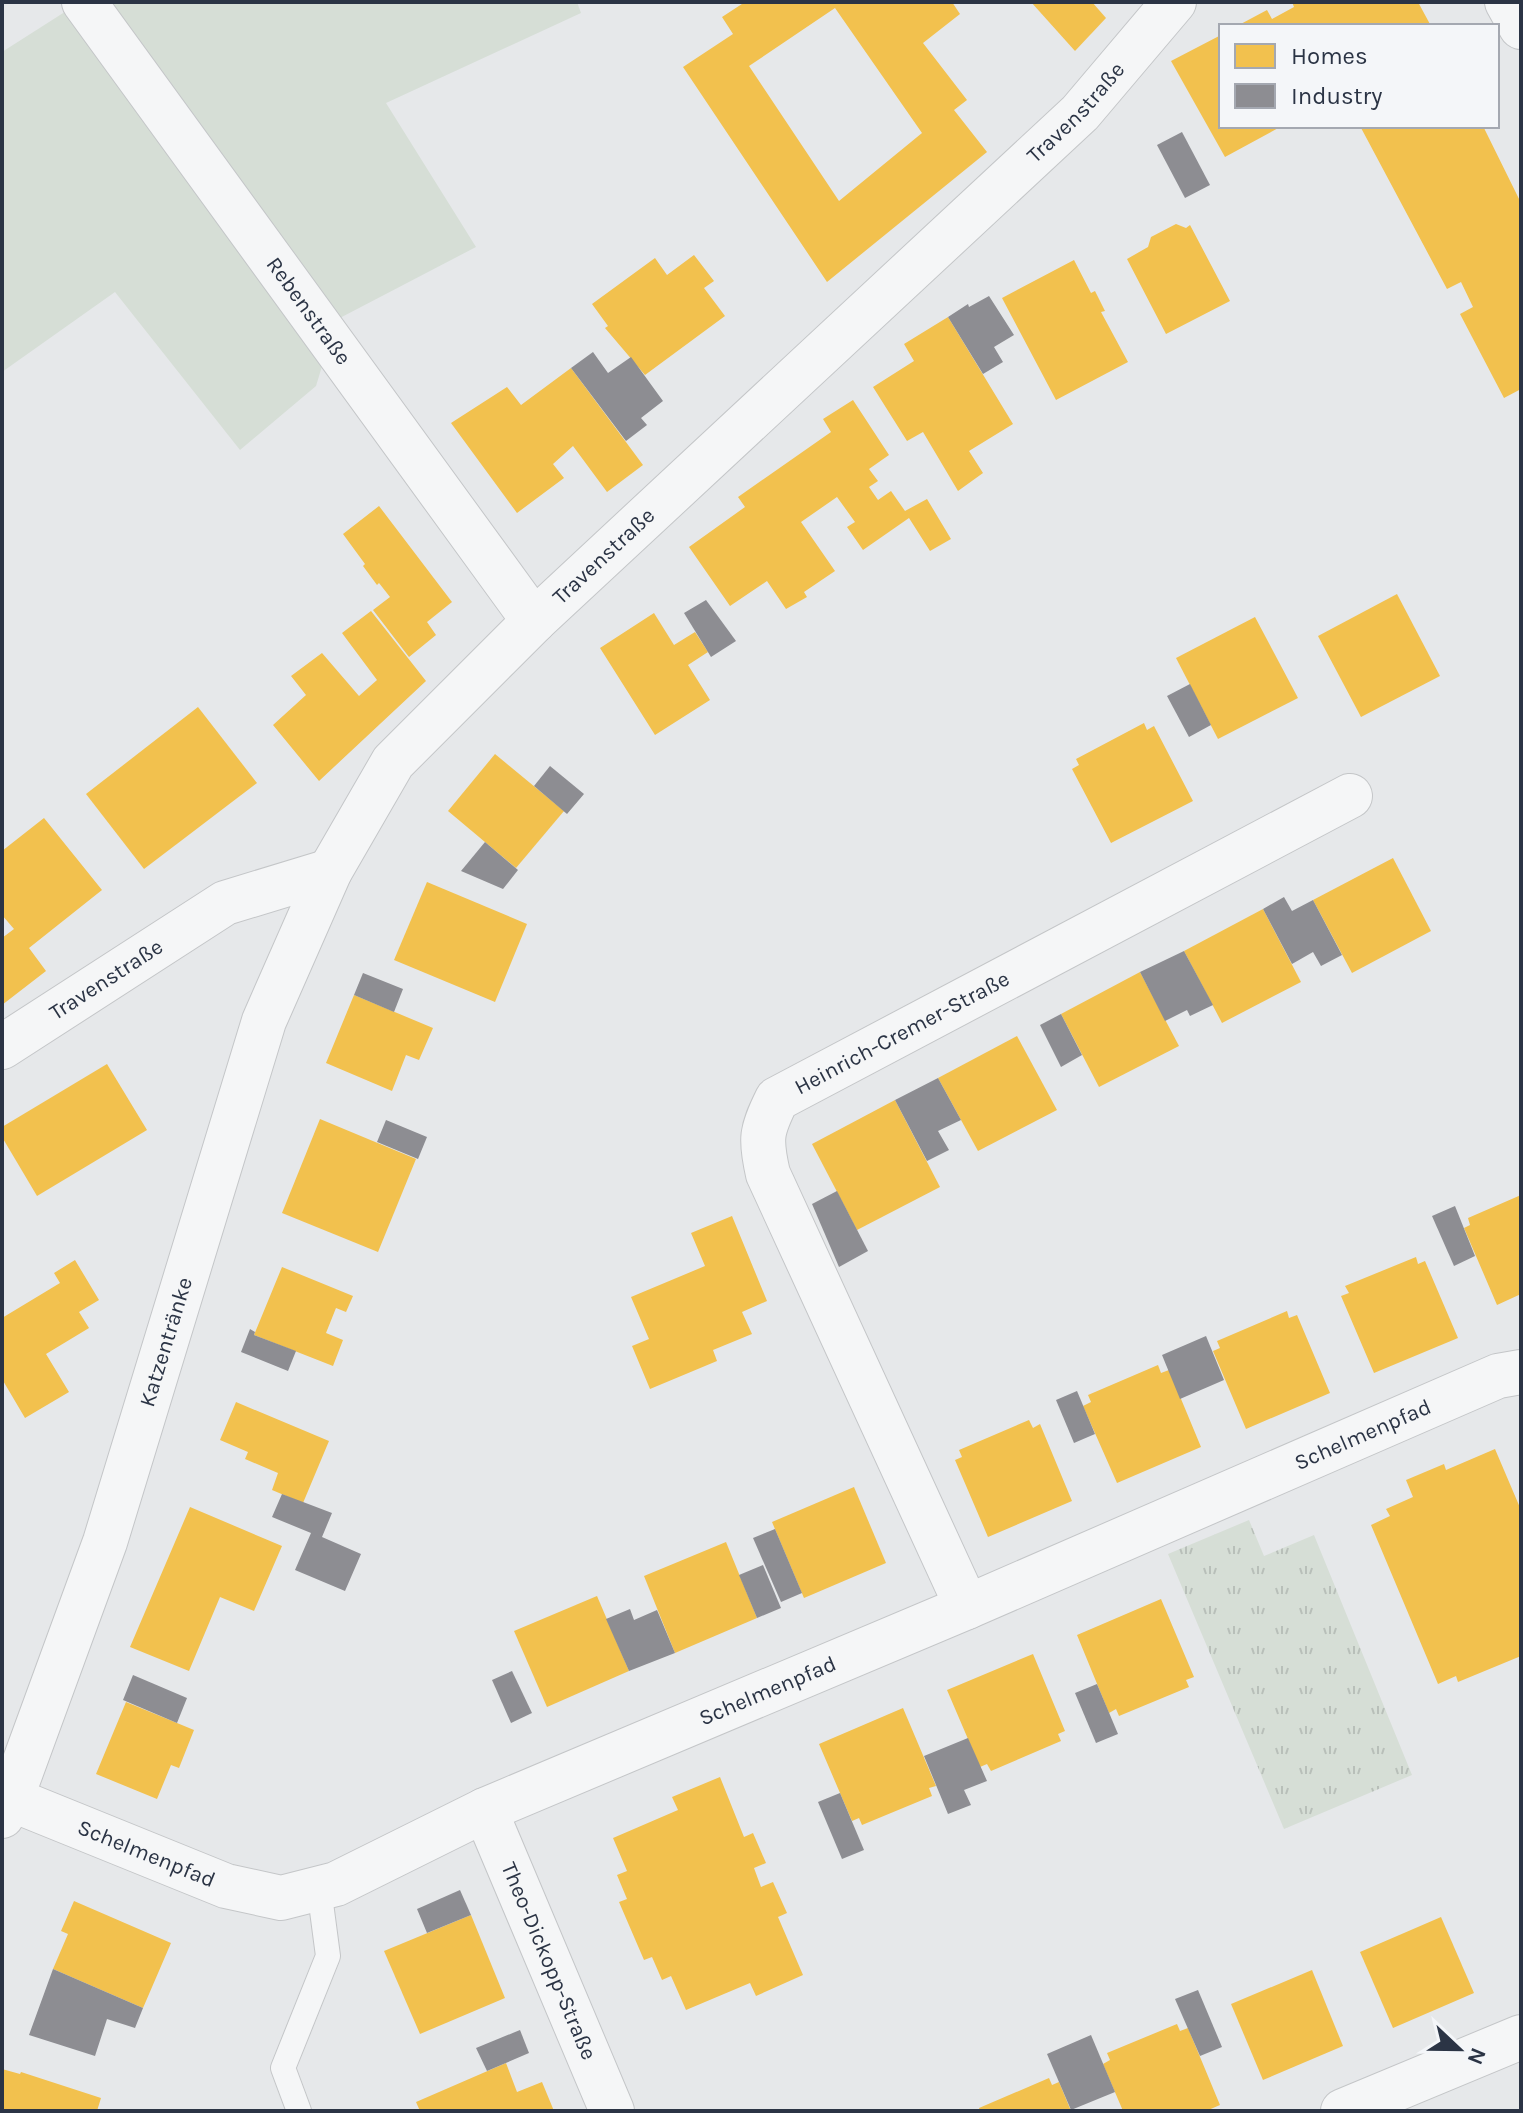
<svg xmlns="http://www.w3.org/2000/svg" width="1523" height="2113" font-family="Karla,sans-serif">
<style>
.grass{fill:#d6ded6}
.park{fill:url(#park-tufts)}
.homes{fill:#f2c14e;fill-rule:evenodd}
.industry{fill:#8d8d92}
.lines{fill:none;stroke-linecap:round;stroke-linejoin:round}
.service-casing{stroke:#c4c6c8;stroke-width:26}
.minor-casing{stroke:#c4c6c8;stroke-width:46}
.service{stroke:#f5f6f7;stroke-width:24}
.minor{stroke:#f5f6f7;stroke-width:44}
.labels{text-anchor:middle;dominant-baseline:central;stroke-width:8;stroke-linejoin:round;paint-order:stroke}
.street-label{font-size:22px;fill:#2b3445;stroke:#f4f6f9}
</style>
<defs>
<pattern id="park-tufts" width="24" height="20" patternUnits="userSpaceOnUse" patternTransform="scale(2)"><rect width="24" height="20" fill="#d6ded6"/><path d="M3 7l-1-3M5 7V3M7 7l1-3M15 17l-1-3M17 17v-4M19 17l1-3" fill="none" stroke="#b8bfb9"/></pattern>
</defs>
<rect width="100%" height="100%" fill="#e6e8ea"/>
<polygon class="grass" points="91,2 577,2 581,13 386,103 476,247 336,320 316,386 240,450 115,292 2,372 2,52 71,8"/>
<polygon class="park" points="1249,1520 1264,1556 1314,1535 1412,1775 1284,1829 1168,1554"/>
<g class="homes">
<path d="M 745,2 L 952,2 L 960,14 L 923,43 L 967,100 L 954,110 L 987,152 L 827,282 L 683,67 L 733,34 L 722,17 ZM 835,8 L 922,133 L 839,201 L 749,66 Z"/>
<polygon points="1031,2 1092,2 1106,18 1075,51"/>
<polygon points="1292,2 1418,2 1431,26 1237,26 1267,10 1272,19 1294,7"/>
<polygon points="1221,35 1221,126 1282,126 1225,157 1171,61"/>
<polygon points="1360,126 1483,126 1521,203 1521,389 1504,398 1460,314 1473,307 1461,282 1447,289"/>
<polygon points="1176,224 1186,228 1190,225 1230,301 1166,334 1127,259 1148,247 1151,237"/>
<polygon points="694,255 714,281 704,288 725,316 645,375 605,328 608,326 592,304 655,258 667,275"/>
<polygon points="1074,260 1091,293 1095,291 1105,311 1101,312 1128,362 1056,400 1002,298"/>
<polygon points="948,317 1013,424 969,451 983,473 958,491 923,432 907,441 873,387 914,361 904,344"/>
<polygon points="571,368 643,465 607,492 573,446 553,464 564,478 517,513 451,423 507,387 521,405"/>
<polygon points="853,400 889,455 869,469 878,481 869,487 878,500 891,491 905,511 927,499 951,539 930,551 909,518 863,550 847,527 855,522 837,497 801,522 835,571 804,592 807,597 786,609 767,581 730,606 689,547 745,507 738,497 831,432 823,419"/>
<polygon points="379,506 452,602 427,622 436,635 409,657 373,610 390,597 379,583 377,585 363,566 365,564 343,534"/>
<polygon points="1397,594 1440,676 1361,717 1318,636"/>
<polygon points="371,611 426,681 319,781 273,725 306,695 291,676 322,653 359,696 377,680 342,633"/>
<polygon points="654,613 674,645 695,632 708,652 688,665 710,700 655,735 600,648"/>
<polygon points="1255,617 1298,698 1218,739 1176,658"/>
<polygon points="198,707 257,783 144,869 86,794"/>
<polygon points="1144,723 1147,730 1154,726 1193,801 1111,843 1072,769 1079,765 1076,759"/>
<polygon points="495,754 564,811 516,868 448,811"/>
<polygon points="44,818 102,890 29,948 46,971 2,1005 2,938 14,929 2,915 2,851"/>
<polygon points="1393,858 1431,931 1352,973 1313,900"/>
<polygon points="427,882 527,924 495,1002 394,960"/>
<polygon points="1263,909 1301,982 1222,1023 1184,951"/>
<polygon points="1140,972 1179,1046 1099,1087 1061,1014"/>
<polygon points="354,995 433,1028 419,1060 406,1055 392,1091 326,1063"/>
<polygon points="1017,1036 1057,1110 978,1151 938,1078"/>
<polygon points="107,1064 147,1130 37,1196 2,1137 2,1127"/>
<polygon points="895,1100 940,1187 857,1230 812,1144"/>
<polygon points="320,1119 416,1159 378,1252 282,1213"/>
<polygon points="1521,1195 1521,1294 1497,1305 1464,1228 1470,1225 1468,1218"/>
<polygon points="732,1216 767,1301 742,1312 752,1334 713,1350 717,1361 650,1389 632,1346 649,1339 631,1297 705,1266 691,1233"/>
<polygon points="1416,1257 1418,1264 1425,1261 1458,1338 1374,1373 1341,1296 1349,1293 1345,1286"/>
<polygon points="75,1260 99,1300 79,1312 89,1328 46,1354 69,1392 25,1418 2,1379 2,1318 60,1283 54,1273"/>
<polygon points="282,1267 353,1296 346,1312 336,1308 326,1333 343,1340 333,1366 254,1335"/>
<polygon points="1287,1311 1289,1318 1297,1315 1330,1393 1246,1429 1213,1351 1220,1348 1217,1341"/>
<polygon points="1158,1365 1161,1373 1169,1370 1201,1447 1117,1483 1083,1406 1091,1402 1088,1395"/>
<polygon points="236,1402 329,1441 303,1503 272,1490 278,1473 245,1459 248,1452 220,1440"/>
<polygon points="1029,1420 1033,1428 1040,1424 1072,1501 988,1537 955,1460 962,1457 959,1450"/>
<polygon points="1495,1449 1521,1510 1521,1656 1458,1682 1456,1676 1438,1684 1371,1525 1390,1516 1386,1509 1413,1497 1406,1480 1444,1464 1446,1470"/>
<polygon points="854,1487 886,1563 804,1598 772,1522"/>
<polygon points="190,1507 282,1546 254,1611 220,1597 189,1671 130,1647"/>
<polygon points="726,1542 757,1618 675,1653 644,1576"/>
<polygon points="597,1596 629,1671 547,1707 514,1631"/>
<polygon points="1161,1599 1194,1677 1186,1680 1189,1687 1119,1716 1116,1709 1109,1713 1077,1635"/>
<polygon points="1033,1654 1065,1731 1058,1734 1061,1741 991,1771 987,1764 980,1767 947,1690"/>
<polygon points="126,1702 194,1730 179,1768 171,1765 157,1799 96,1774"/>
<polygon points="903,1708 936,1786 929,1788 932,1796 862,1825 859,1818 852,1821 819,1744"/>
<polygon points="720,1777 744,1837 753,1833 766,1863 754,1868 761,1887 773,1882 787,1913 778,1917 803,1975 756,1996 750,1983 686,2010 671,1976 662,1980 652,1957 644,1960 619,1902 627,1899 617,1875 627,1871 613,1838 678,1810 672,1797"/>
<polygon points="74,1901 171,1943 143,2008 53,1969 68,1934 61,1931"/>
<polygon points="471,1915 505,1998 420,2034 384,1951"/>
<polygon points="1441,1917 1474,1993 1393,2028 1360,1952"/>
<polygon points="1312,1970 1343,2046 1263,2080 1231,2004"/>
<polygon points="1177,2024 1180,2031 1188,2028 1220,2105 1206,2111 1123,2111 1103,2064 1110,2060 1107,2053"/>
<polygon points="506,2063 517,2092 542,2082 554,2111 420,2111 416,2102"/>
<polygon points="2,2069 20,2074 21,2072 101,2098 97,2111 2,2111"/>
<polygon points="1049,2078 1052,2085 1059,2082 1071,2111 980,2111 979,2108"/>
</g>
<g class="industry">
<polygon points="1182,132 1210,185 1185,198 1157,145"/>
<polygon points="989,296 1014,335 994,347 1003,362 983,374 948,317 968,304 969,307"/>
<polygon points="593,352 608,373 631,357 663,401 641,418 647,425 626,441 571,368"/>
<polygon points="706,600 736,641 711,657 684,613"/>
<polygon points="1190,684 1211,725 1189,737 1167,696"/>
<polygon points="550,766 584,794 567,814 534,786"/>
<polygon points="485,842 518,870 503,889 461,871"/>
<polygon points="1284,897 1292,911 1313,900 1342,955 1321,966 1313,952 1292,964 1263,909"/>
<polygon points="1184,951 1213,1005 1190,1016 1187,1010 1165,1021 1140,972"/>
<polygon points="363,973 403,989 394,1012 354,995"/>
<polygon points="1061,1014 1082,1055 1061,1067 1040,1025"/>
<polygon points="938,1078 961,1120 938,1131 949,1150 927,1161 895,1100"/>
<polygon points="386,1120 427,1137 418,1159 377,1142"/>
<polygon points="837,1191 868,1251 839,1267 812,1204"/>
<polygon points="1455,1206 1475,1256 1454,1266 1432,1216"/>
<polygon points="250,1329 255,1332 254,1335 296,1351 288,1371 241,1352"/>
<polygon points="1206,1336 1224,1380 1180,1399 1162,1355"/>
<polygon points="1077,1391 1095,1434 1074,1443 1056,1400"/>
<polygon points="282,1494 332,1513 322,1537 361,1554 345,1591 295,1570 311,1533 272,1517"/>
<polygon points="775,1529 802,1593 781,1602 753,1538"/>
<polygon points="763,1565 781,1608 757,1618 739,1575"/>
<polygon points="630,1609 634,1620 657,1610 675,1653 629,1671 606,1619"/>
<polygon points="512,1671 532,1713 511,1723 492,1680"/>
<polygon points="133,1675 187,1698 177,1723 123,1700"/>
<polygon points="1097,1684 1118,1734 1096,1743 1075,1693"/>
<polygon points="968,1738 987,1781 964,1790 971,1805 948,1814 924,1756"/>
<polygon points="840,1793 864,1850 842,1859 818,1802"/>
<polygon points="460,1890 471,1915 427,1933 417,1909"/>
<polygon points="53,1969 143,2008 135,2028 107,2019 95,2056 29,2035"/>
<polygon points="1198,1990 1222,2047 1200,2056 1175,1999"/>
<polygon points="520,2030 529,2053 487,2071 476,2048"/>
<polygon points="1091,2035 1115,2092 1071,2110 1047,2054"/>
</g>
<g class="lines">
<g class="service-casing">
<polyline id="service" points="299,2111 283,2068 328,1956 319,1888"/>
</g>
<g class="minor-casing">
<g id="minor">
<path id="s1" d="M 84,2 L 534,621"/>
<polyline points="1507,2 1521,27"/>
<path id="s2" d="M 2,1047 L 225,903 L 330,871"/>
<path id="s3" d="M 967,1607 L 768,1174 C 760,1139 761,1131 777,1099 L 1350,796"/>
<path id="s4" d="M 11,1799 L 226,1886 L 281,1898 L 336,1884 L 485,1810 L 967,1607 L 1498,1376 L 1521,1372"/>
<path id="s5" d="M 485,1810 L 612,2111"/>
<path id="s6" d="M 2,1816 L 11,1799 L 105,1542 L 264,1021 L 330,871 L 393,762 L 534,621 L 1080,113 L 1174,2"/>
<polyline points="1343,2111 1521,2037"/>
</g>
</g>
<use href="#service" class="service"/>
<use href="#minor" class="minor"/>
</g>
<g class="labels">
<g class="street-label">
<text stroke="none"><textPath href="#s6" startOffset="2070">Travenstraße</textPath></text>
<text stroke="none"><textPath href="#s1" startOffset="382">Rebenstraße</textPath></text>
<text stroke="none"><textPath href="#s6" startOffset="1422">Travenstraße</textPath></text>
<text stroke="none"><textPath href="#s2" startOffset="124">Travenstraße</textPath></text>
<text stroke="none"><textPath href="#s3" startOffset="696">Heinrich-Cremer-Straße</textPath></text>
<text stroke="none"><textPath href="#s6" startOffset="502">Katzentränke</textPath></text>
<text stroke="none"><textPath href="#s4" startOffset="1466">Schelmenpfad</textPath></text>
<text stroke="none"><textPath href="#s4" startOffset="818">Schelmenpfad</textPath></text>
<text stroke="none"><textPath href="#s4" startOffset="146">Schelmenpfad</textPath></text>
<text stroke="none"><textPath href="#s5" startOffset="164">Theo-Dickopp-Straße</textPath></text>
</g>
</g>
<rect width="1523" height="2113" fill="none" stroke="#2b3445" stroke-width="8"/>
<rect x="1219" y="24" width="280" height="104" fill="#f4f6f9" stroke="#a4a8b1" stroke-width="2"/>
<rect x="1235" y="44" width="40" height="24" fill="#f2c14e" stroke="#a4a8b1" stroke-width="2"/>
<text x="1291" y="64" font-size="24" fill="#2b3445">Homes</text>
<rect x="1235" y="84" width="40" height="24" fill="#8d8d92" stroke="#a4a8b1" stroke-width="2"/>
<text x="1291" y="104" font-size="24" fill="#2b3445">Industry</text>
<g transform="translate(1459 2049) rotate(112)" stroke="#f4f6f9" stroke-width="6" paint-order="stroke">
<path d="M0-6L14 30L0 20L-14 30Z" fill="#2b3445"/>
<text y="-12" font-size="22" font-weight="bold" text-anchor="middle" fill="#2b3445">N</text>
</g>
</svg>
